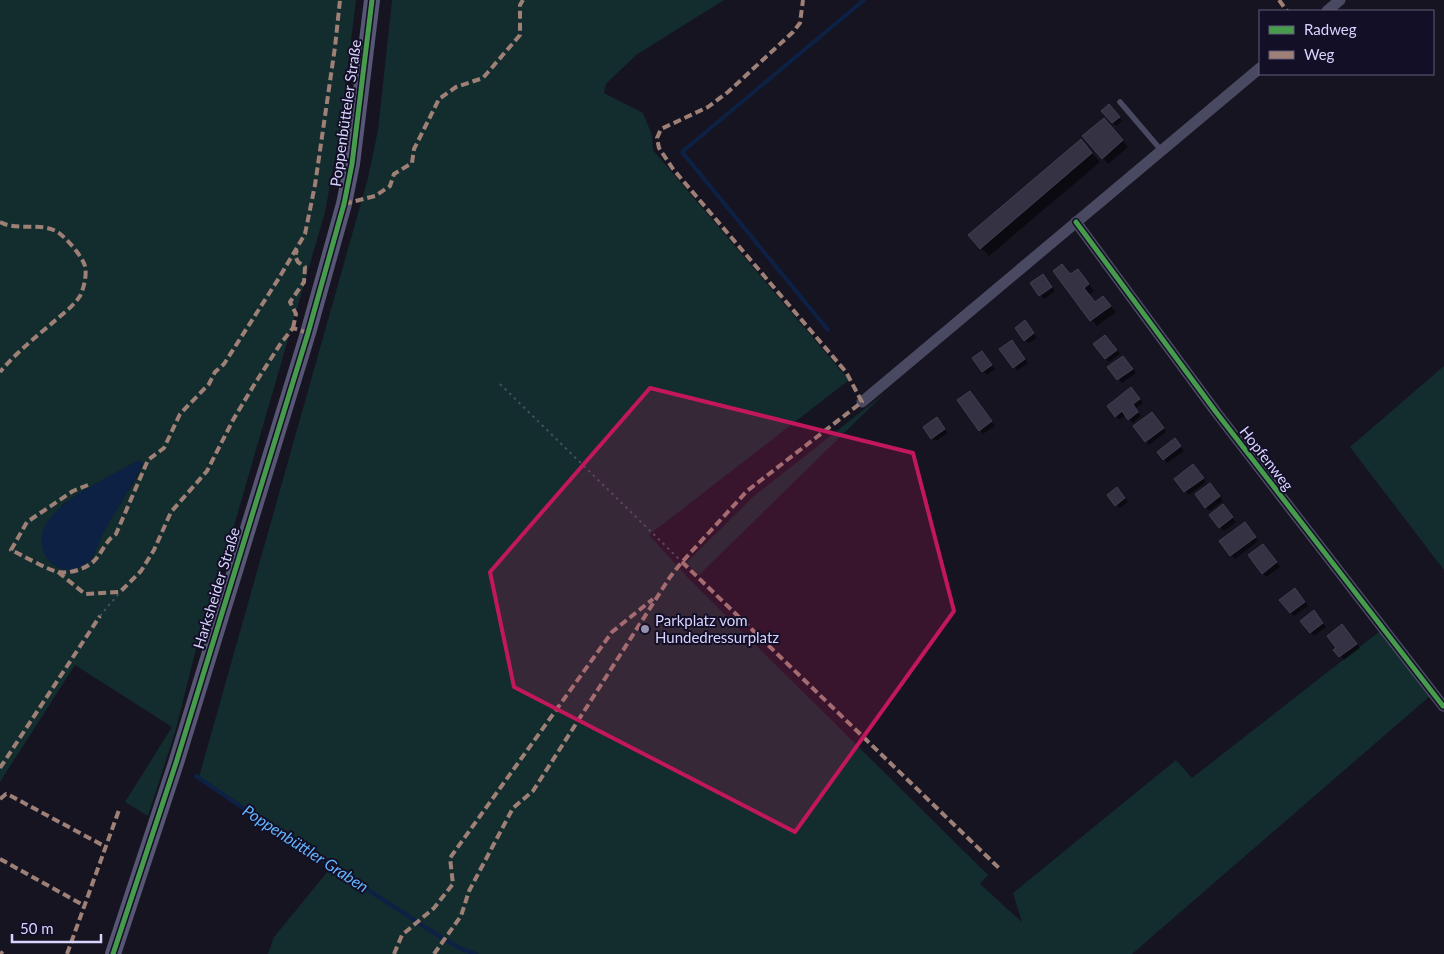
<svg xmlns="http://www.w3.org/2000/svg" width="1444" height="954" font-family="Lato,sans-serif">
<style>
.green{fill:#132c2d;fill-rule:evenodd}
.water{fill:#0d2144}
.shadow{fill:#0007}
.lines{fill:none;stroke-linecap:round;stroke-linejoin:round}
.stream{stroke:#0d2144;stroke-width:4}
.building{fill:#343243;stroke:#433f54}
.path{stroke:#44505f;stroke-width:2;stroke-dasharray:2.5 4;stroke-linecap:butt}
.lane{stroke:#4a4962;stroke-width:5.5}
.street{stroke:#4a4962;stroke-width:11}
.secondary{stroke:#575674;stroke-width:16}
.quiet{stroke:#9e8076;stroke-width:4;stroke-dasharray:8 4;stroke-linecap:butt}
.cycleway-casing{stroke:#130f26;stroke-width:8}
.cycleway{stroke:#469c4c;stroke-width:5}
.marked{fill:#c2185b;fill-opacity:0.2;stroke:#c2185b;stroke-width:4;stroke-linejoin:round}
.poi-dot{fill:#9591b1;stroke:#130f26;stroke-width:2}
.labels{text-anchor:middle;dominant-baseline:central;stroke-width:4;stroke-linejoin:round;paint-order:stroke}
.street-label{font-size:15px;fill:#d9d4ff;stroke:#130f26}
.poi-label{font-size:15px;fill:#d9d4ff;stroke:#130f26;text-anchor:start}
.water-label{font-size:16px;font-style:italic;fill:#62b6ff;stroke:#130f26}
</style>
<rect width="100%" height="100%" fill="#161421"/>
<g class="green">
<path d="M 0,0 L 356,0 L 339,138 L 325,212 L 220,574 L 198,641 L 176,729 L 148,816 L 125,802 L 172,727 L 75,665 L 0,782 ZM 138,461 L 143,463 L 138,475 L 103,532 L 92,559 L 62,505 L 93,485 Z"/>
<polygon points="392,0 724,0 636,55 606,84 604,93 643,113 652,135 653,150 849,380 649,535 692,582 988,875 980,884 1022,922 1013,893 1176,760 1192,778 1380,631 1430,696 1132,954 268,954 274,937 333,865 199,777 368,178 378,130"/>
<polygon points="1444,366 1444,570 1350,447"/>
<polygon points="885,393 699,575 686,563 754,496"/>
</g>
<path class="water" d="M 138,461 L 143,462 C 133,487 116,508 104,532 C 98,542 96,557 86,564 C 60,582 33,555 44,528 C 55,501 112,475 138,461 Z"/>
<g class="shadow">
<polygon points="1112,109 1122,121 1116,126 1103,111"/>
<polygon points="1109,125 1128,147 1108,164 1103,158"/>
<polygon points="1081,141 1100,162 989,256 981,248"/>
<polygon points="1062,265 1071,275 1078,270 1094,291 1089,295 1096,303 1103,298 1116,312 1097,326 1054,271"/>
<polygon points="1046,279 1055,291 1044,299 1032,283"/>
<polygon points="1028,326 1037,338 1029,343 1025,340"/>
<polygon points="1109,340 1120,354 1109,362 1105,358"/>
<polygon points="1015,345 1028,363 1017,371 1014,367"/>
<polygon points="982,353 995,369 987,375 974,359"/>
<polygon points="1126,361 1136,373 1122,383 1109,368"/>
<polygon points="1135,393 1143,403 1135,409 1141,416 1133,423 1126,415 1119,420 1116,416"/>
<polygon points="973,396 995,426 983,434 980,430"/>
<polygon points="1155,418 1166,432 1149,445 1146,441"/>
<polygon points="940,422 948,433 936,441 932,438"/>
<polygon points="1179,444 1184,451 1167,463 1164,459"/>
<polygon points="1197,469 1206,482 1189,495 1176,479"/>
<polygon points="1213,488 1223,501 1209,511 1206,507"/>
<polygon points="1121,493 1128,502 1120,508 1116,505"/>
<polygon points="1227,510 1236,522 1224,531 1220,527"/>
<polygon points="1248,528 1258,541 1235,559 1231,555"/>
<polygon points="1267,549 1280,567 1266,577 1263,573"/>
<polygon points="1299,593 1308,606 1294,616 1290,612"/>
<polygon points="1317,616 1326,627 1314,636 1311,632"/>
<polygon points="1346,630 1360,648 1344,660 1335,650"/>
</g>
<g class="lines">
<g class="stream">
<polyline points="828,330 682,152 864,0"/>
<polyline points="196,776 263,822 416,921"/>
<polyline points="419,923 444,939"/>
<polyline points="448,941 461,949 476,954"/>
</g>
</g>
<g class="building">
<polygon points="1109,104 1120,117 1112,123 1101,111"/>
<polygon points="1104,118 1123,140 1102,159 1082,136"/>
<polygon points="1081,139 1092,153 980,249 968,235"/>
<polygon points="1062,264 1070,274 1078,269 1089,284 1084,288 1095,302 1103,296 1111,306 1090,321 1053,271"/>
<polygon points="1043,274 1052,287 1039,296 1030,283"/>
<polygon points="1025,320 1034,333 1024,341 1015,328"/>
<polygon points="1105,335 1117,350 1105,359 1093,344"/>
<polygon points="1012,340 1025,359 1013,368 999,349"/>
<polygon points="982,351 992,365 982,372 972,358"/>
<polygon points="1123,356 1133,369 1117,380 1107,367"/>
<polygon points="1131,387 1140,399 1133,404 1138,412 1128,420 1122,411 1115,417 1107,406"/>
<polygon points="970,391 992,421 979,431 957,400"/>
<polygon points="1152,412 1164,428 1145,442 1133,426"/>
<polygon points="937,417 945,429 931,439 923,427"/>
<polygon points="1175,438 1181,446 1163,460 1157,452"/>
<polygon points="1193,464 1204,478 1184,492 1174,479"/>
<polygon points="1210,483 1220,496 1205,508 1195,494"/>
<polygon points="1117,487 1125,498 1115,506 1107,495"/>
<polygon points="1223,504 1233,517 1219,528 1209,515"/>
<polygon points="1245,522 1256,537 1230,556 1219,541"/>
<polygon points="1263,544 1277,562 1262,574 1248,555"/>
<polygon points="1295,588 1305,602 1290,613 1279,600"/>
<polygon points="1314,610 1323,623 1310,633 1300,621"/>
<polygon points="1342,624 1357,644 1339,657 1333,650 1336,648 1327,636"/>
</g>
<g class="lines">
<g class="path">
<polyline points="500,384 682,562"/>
<polyline points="100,616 120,592"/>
</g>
<polyline class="lane" points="1120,102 1161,150"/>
<g class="street">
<polyline points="1327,11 1340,0"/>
<polyline points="1076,222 1216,412 1443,706"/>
<polyline points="862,402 1260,68"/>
</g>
<polyline class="secondary" points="113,954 176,763 308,333 344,204 352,164 372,0"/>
<g class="quiet">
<polyline points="1279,0 1287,11"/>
<polyline points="344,204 375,196 390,186 394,174 412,163 414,149 439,99 456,87 483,78 520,35 520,5 523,0"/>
<path d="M 0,222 C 18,232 42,221 59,233 C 67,239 82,256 85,266 C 87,275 84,288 80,296 C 73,307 60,316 50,325 C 32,340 15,354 0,372"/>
<polyline points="293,328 296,314 290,302 304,282 305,267 298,262 295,256 297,250"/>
<path d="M 88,485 L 73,491 L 27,522 L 11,550 C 22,555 48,570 58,572 C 69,574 86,569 94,561 C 103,552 105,541 116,534 L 148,460 L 164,448 L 180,414 L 209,384 L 215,372 L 224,364 L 279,278 L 305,234 L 315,185 L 335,47 L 340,0"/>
<polyline points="682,562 1001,870"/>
<polyline points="58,572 85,594 120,592 141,571 154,550 171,512 207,471 233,420 254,385 281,343 293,328 308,333"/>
<polyline points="0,768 100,616"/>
<polyline points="0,799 6,794 11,796 106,847"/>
<polyline points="0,859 85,906"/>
<polyline points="0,952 3,954"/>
<polyline points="67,954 119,810"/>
<polyline points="394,954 402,935 434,908 453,884 450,858 612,632 653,599"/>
<polyline points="434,954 461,916 469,891 513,808 533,791 670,577 682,562 747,491 862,402 846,372 673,169 659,148 657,138 661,129 708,107 728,92 793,32 800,23 803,0"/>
</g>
<g class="cycleway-casing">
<g id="cycleway">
<polyline points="1076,222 1216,412 1443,706"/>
<polyline points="113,954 176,763 308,333 344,204 352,164 372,0"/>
</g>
</g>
<use href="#cycleway" class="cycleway"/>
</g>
<path class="marked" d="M 650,388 L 913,453 L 954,611 L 795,832 L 514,687 L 490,572 Z"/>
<circle class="poi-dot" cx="645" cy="629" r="5"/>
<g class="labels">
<g class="street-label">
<text transform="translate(345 113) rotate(-82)">Poppenbütteler Straße</text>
<text transform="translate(1267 458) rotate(52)">Hopfenweg</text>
<text transform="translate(216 588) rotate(-73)">Harksheider Straße</text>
</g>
<g class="poi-label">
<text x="655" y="620">Parkplatz vom<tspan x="655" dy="17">Hundedressurplatz</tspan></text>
</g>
<g class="water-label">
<text transform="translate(306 848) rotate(33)">Poppenbüttler Graben</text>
</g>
</g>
<rect x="1259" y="10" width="175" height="65" fill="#130f26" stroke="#625e7d"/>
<rect x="1269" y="26" width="25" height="8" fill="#469c4c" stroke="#625e7d"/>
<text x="1304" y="35" font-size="15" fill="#d9d4ff">Radweg</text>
<rect x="1269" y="51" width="25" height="8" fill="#9e8076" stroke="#625e7d"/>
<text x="1304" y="60" font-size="15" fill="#d9d4ff">Weg</text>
<path d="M12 934v8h89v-8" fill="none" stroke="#d9d4ff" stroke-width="2.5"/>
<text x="20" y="934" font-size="15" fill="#d9d4ff" stroke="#130f26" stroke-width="4" paint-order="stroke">50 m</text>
</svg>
